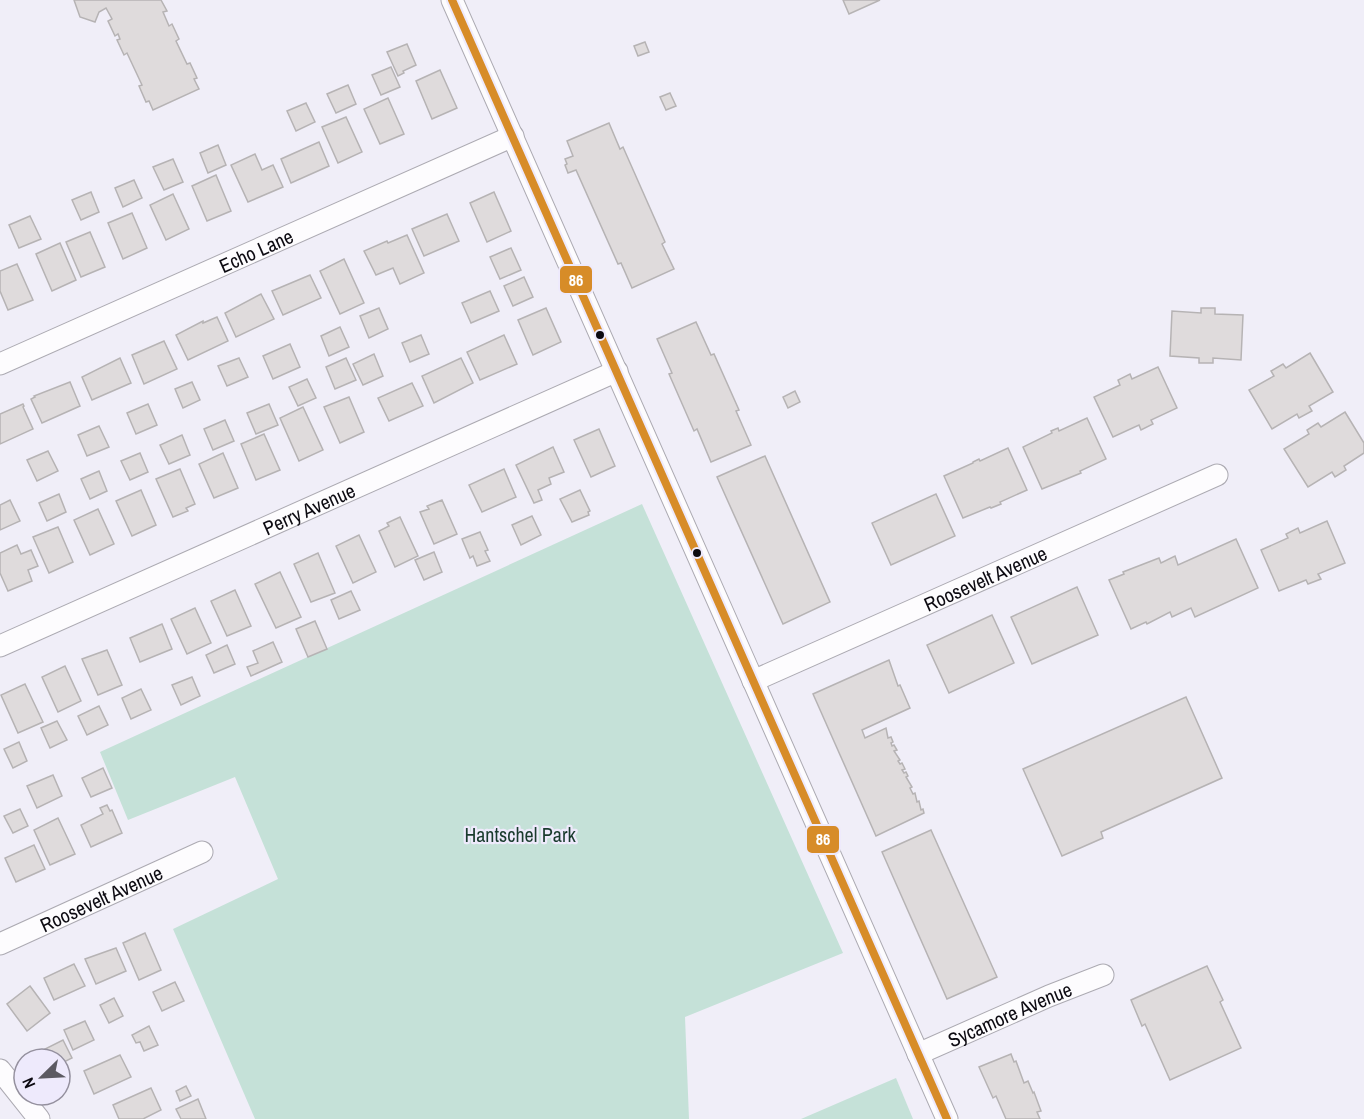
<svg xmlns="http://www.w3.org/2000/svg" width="1364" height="1119" font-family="'Archivo Narrow',sans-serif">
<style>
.green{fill:#c5e1d8}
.building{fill:#dfdbdc;stroke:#b6b3b4;stroke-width:1.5}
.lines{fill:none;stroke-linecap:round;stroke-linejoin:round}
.minor-casing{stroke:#acaab2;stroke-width:23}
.minor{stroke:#fdfcfe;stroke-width:21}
.bus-1-casing{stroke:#eeeafc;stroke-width:12}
.bus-1{stroke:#d78c28;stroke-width:8}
.bus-dot{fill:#0c0a11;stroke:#eeeafc;stroke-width:2}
.labels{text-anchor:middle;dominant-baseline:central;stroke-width:4.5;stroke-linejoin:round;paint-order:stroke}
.street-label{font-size:20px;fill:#0c0a11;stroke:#eeeafc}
.park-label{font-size:20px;fill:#193b2d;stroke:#eeeafc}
.line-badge{stroke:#eeeafc;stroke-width:2}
.badge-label{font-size:16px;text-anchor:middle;font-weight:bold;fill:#fff}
</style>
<rect width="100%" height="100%" fill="#f0eef8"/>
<g class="green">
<polygon points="642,504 843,953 685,1017 689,1119 255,1119 173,929 278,879 235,777 128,820 100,752"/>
<polygon points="896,1078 913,1119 801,1119"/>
</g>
<g class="building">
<polygon points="74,0 161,0 167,11 163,12 169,26 172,24 179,39 176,41 187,64 190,63 197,78 194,79 199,89 153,110 149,101 146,102 139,86 142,85 127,53 124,55 117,40 120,39 118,34 115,36 108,21 112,19 106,8 99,12 95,22 80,17"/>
<polygon points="843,0 880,0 849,14"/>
<polygon points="645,42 649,52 638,56 634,46"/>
<polygon points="407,44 416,65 403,71 404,73 398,76 387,52"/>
<polygon points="391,67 400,87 381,95 372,75"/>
<polygon points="440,70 457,108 432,119 416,81"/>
<polygon points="348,85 356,104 336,113 327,94"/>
<polygon points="670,93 676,106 666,110 660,97"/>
<polygon points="388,98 404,134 380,144 364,109"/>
<polygon points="306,103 315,122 296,131 287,111"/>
<polygon points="346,117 362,152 338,163 322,127"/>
<polygon points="609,123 620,149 623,147 665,242 662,244 674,269 632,288 621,263 618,264 576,170 568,173 565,165 567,164 565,159 573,156 567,141"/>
<polygon points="319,142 329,166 291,183 281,159"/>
<polygon points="218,145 226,165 208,173 200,153"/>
<polygon points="255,154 262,170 273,165 283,187 248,202 231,165"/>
<polygon points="173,159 183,182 164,190 153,167"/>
<polygon points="216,175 231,211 207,221 192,186"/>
<polygon points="134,180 142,198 123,207 115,188"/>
<polygon points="91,192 99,212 81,220 72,200"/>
<polygon points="494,192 511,231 487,242 470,203"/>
<polygon points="173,194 189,229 166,240 150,205"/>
<polygon points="132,213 147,248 123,259 108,223"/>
<polygon points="447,214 459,241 424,256 412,229"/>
<polygon points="30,216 41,239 19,248 9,225"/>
<polygon points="90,232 105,267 81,277 66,242"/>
<polygon points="407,235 424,273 400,284 393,268 376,275 364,251 387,241 388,243"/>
<polygon points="60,243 76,280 52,291 36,254"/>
<polygon points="511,248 521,270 500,279 490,257"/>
<polygon points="344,259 364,303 340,314 320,271"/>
<polygon points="17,264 33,300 8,310 0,291 0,271"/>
<polygon points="310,275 321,298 283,315 272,291"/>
<polygon points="524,277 533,297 513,306 504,286"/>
<polygon points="490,291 499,311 471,323 462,303"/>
<polygon points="261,294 274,319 236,337 225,313"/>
<polygon points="379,308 388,329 369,338 360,316"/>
<polygon points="546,308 561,342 533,355 518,320"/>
<polygon points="1201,308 1215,308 1215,314 1243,315 1241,360 1213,358 1213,363 1199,363 1199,358 1170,356 1172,311 1201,313"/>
<polygon points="217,317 228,341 188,360 176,335 203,321 203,323"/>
<polygon points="696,322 711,355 714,354 739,410 736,411 751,445 711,462 697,429 694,431 669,374 672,373 657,339"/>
<polygon points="340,327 349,347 329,356 321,336"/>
<polygon points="421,335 429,354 410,362 402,343"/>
<polygon points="504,335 517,364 480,380 467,352"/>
<polygon points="164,341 177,369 144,384 132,355"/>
<polygon points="290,344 300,367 273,379 263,356"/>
<polygon points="1310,353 1333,392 1309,406 1312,411 1299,418 1297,414 1272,429 1249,390 1274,376 1271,371 1283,364 1286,368"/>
<polygon points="374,354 383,376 363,385 353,364"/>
<polygon points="120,358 131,383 92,400 82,377"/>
<polygon points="239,358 248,377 227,386 218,366"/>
<polygon points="346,358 356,380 335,389 326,367"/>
<polygon points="461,358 473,383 434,403 422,376"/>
<polygon points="1158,367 1177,408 1151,420 1153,424 1141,430 1139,425 1113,437 1094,397 1120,385 1118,380 1130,374 1132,379"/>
<polygon points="307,379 316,398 298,406 289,387"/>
<polygon points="70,382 80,406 42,423 31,399 35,397 34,396"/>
<polygon points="192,382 200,400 183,408 175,389"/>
<polygon points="412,383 423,406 389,421 378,398"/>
<polygon points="795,391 800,402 788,408 783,397"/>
<polygon points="349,397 364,432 340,443 324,407"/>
<polygon points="23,404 24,406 23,407 33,429 0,444 0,414"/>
<polygon points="148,404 157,425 136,434 127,413"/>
<polygon points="269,404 278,425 256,434 247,413"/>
<polygon points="303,407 323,450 299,461 280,418"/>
<polygon points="1345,412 1364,443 1364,453 1344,466 1346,470 1335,477 1332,472 1308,487 1284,449 1309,434 1307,430 1318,423 1321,427"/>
<polygon points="1087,418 1106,459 1080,471 1081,473 1042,489 1023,447 1052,433 1051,431 1058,428 1059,431"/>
<polygon points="225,420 234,441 213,450 204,429"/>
<polygon points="99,426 109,447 87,456 78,435"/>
<polygon points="599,429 615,466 591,477 574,440"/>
<polygon points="264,434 280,470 256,480 241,444"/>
<polygon points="182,435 190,455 169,464 160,445"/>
<polygon points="553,447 564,472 549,478 551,484 538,490 542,500 534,503 516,465"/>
<polygon points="1008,448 1027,490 1000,502 1001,504 991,508 990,507 963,518 944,476 973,463 973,462 979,459 980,461"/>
<polygon points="48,451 58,471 37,481 27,460"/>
<polygon points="140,453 148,472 130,480 121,461"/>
<polygon points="223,453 238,488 214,498 199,464"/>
<polygon points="765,456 830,602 783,624 717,477"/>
<polygon points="180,469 195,504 186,508 188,511 173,517 156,479"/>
<polygon points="504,469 516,497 482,512 469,485"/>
<polygon points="99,471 107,491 90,499 81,479"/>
<polygon points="141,490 156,525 132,536 116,501"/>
<polygon points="580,490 590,511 588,512 589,515 572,522 560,499"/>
<polygon points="59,494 66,512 47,521 39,503"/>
<polygon points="936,494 955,536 891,565 872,523"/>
<polygon points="10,500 20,521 0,530 0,505"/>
<polygon points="442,500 457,534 434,544 420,512 429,509 427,506"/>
<polygon points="98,509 114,544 90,555 74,520"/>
<polygon points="532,516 541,535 521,545 512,525"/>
<polygon points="400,517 418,556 395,567 379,531 389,526 387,523"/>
<polygon points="1327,521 1345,563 1318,574 1321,579 1308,584 1306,580 1279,591 1261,550 1288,538 1286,534 1298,528 1300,533"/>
<polygon points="58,527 73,562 49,573 33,537"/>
<polygon points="480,532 488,550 485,551 490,561 477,566 473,556 470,558 462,539"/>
<polygon points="359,535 376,572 353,583 336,546"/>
<polygon points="1236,539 1258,588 1195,617 1191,608 1172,617 1170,612 1147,624 1146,622 1131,629 1109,580 1124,574 1123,572 1159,558 1161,563 1175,556 1178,565"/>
<polygon points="17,545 21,554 31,550 38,566 28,570 32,581 8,591 0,573 0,553"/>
<polygon points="434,552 442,572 424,580 415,560"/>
<polygon points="318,553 335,593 311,602 294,564"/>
<polygon points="280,572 301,617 276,628 255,584"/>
<polygon points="1077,587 1098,635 1032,664 1011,617"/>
<polygon points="235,590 251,626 227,636 211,601"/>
<polygon points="351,591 360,610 339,619 331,600"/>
<polygon points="195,608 211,643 187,654 171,619"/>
<polygon points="992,615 1014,663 949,693 927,645"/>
<polygon points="315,621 327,649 308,657 296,629"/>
<polygon points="162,624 172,649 140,662 130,638"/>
<polygon points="273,642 282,662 251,676 247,667 258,663 253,651"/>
<polygon points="227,645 235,664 214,673 206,655"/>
<polygon points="107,650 122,685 98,695 82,659"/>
<polygon points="889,660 898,686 900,685 910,708 862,730 865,738 886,728 888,738 891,737 893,742 891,743 892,746 894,745 897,750 894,751 900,760 898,761 900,764 902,763 905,769 902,770 904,773 906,772 908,776 906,777 912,787 910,788 913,794 915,793 917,802 919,801 921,810 923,809 924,813 876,836 813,694"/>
<polygon points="65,666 81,701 58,712 42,677"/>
<polygon points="192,677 200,696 181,705 172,685"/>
<polygon points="25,684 43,722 18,733 1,695"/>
<polygon points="141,689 151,710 131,719 122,698"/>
<polygon points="1186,697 1222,778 1101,832 1103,838 1062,856 1023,769"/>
<polygon points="99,706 108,725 87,735 78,716"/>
<polygon points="57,721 67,740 50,748 41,728"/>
<polygon points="19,742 27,761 13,768 4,749"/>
<polygon points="103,768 112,788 91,797 82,778"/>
<polygon points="53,775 62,796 37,808 27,786"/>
<polygon points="107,805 110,811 112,810 122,833 91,847 81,825 103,814 100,808"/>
<polygon points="20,809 28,826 13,833 4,816"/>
<polygon points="58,818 75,854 50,865 34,830"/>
<polygon points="931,830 997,977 947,999 882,852"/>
<polygon points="34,845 45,869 16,882 5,858"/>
<polygon points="145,933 161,970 139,980 123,943"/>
<polygon points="116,948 126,971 96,984 85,959"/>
<polygon points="74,964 85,986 54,1000 44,978"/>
<polygon points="1207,966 1223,1000 1220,1002 1241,1048 1170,1080 1145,1024 1142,1026 1131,1000"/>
<polygon points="175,982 184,1001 162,1011 153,992"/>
<polygon points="30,986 50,1013 27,1031 7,1004"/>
<polygon points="114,998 123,1016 109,1023 100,1005"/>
<polygon points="85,1021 94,1040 73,1050 64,1030"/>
<polygon points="149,1026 158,1045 144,1051 140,1042 136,1043 132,1035"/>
<polygon points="63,1040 72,1058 60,1064 60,1059 50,1059 45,1049"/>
<polygon points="1011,1054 1014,1062 1016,1061 1024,1083 1028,1081 1033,1093 1034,1092 1041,1111 1037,1112 1040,1119 1006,1119 996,1096 993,1098 979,1067"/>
<polygon points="120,1055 131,1077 94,1094 84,1071"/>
<polygon points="186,1086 191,1096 180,1101 176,1091"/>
<polygon points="151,1088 161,1110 143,1119 119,1119 113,1105"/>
<polygon points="198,1099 206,1119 181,1119 176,1109"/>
</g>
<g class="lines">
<g class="minor-casing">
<g id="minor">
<polyline points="452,0 947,1119"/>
<path id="s1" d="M 0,364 L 513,136"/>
<path id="s2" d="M 0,646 L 617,371"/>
<path id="s3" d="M 753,681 L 1217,475"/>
<path id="s4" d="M 0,944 L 202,852"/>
<path id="s5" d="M 918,1054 L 1049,996 L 1103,975"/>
<polyline points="0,1070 39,1119"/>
</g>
</g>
<use href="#minor" class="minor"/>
<g class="bus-1-casing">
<polyline id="bus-1" points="452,0 947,1119"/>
</g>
<use href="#bus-1" class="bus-1"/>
</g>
<g class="bus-dot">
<circle cx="600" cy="335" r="5"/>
<circle cx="697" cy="553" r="5"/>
</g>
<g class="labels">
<g class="street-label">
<text stroke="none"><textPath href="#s1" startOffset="280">Echo Lane</textPath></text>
<text stroke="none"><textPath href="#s2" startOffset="338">Perry Avenue</textPath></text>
<text stroke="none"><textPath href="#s3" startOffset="254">Roosevelt Avenue</textPath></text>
<text stroke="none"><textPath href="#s4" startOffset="111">Roosevelt Avenue</textPath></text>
<text stroke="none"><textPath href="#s5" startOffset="100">Sycamore Avenue</textPath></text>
</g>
<g class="park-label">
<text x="520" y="834">Hantschel Park</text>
</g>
</g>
<g class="line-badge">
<rect x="559" y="265" width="34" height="29" rx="6" fill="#d78c28"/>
<rect x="806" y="825" width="34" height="29" rx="6" fill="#d78c28"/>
</g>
<g class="badge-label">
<text x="576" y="286">86</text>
<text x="823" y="845">86</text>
</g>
<g transform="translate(42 1077) rotate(246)"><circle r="28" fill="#eeeafc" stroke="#94909e" stroke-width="1.5"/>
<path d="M0-4.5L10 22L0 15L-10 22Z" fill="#5c5a62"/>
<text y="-9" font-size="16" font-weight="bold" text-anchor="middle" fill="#0c0a11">N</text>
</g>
</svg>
